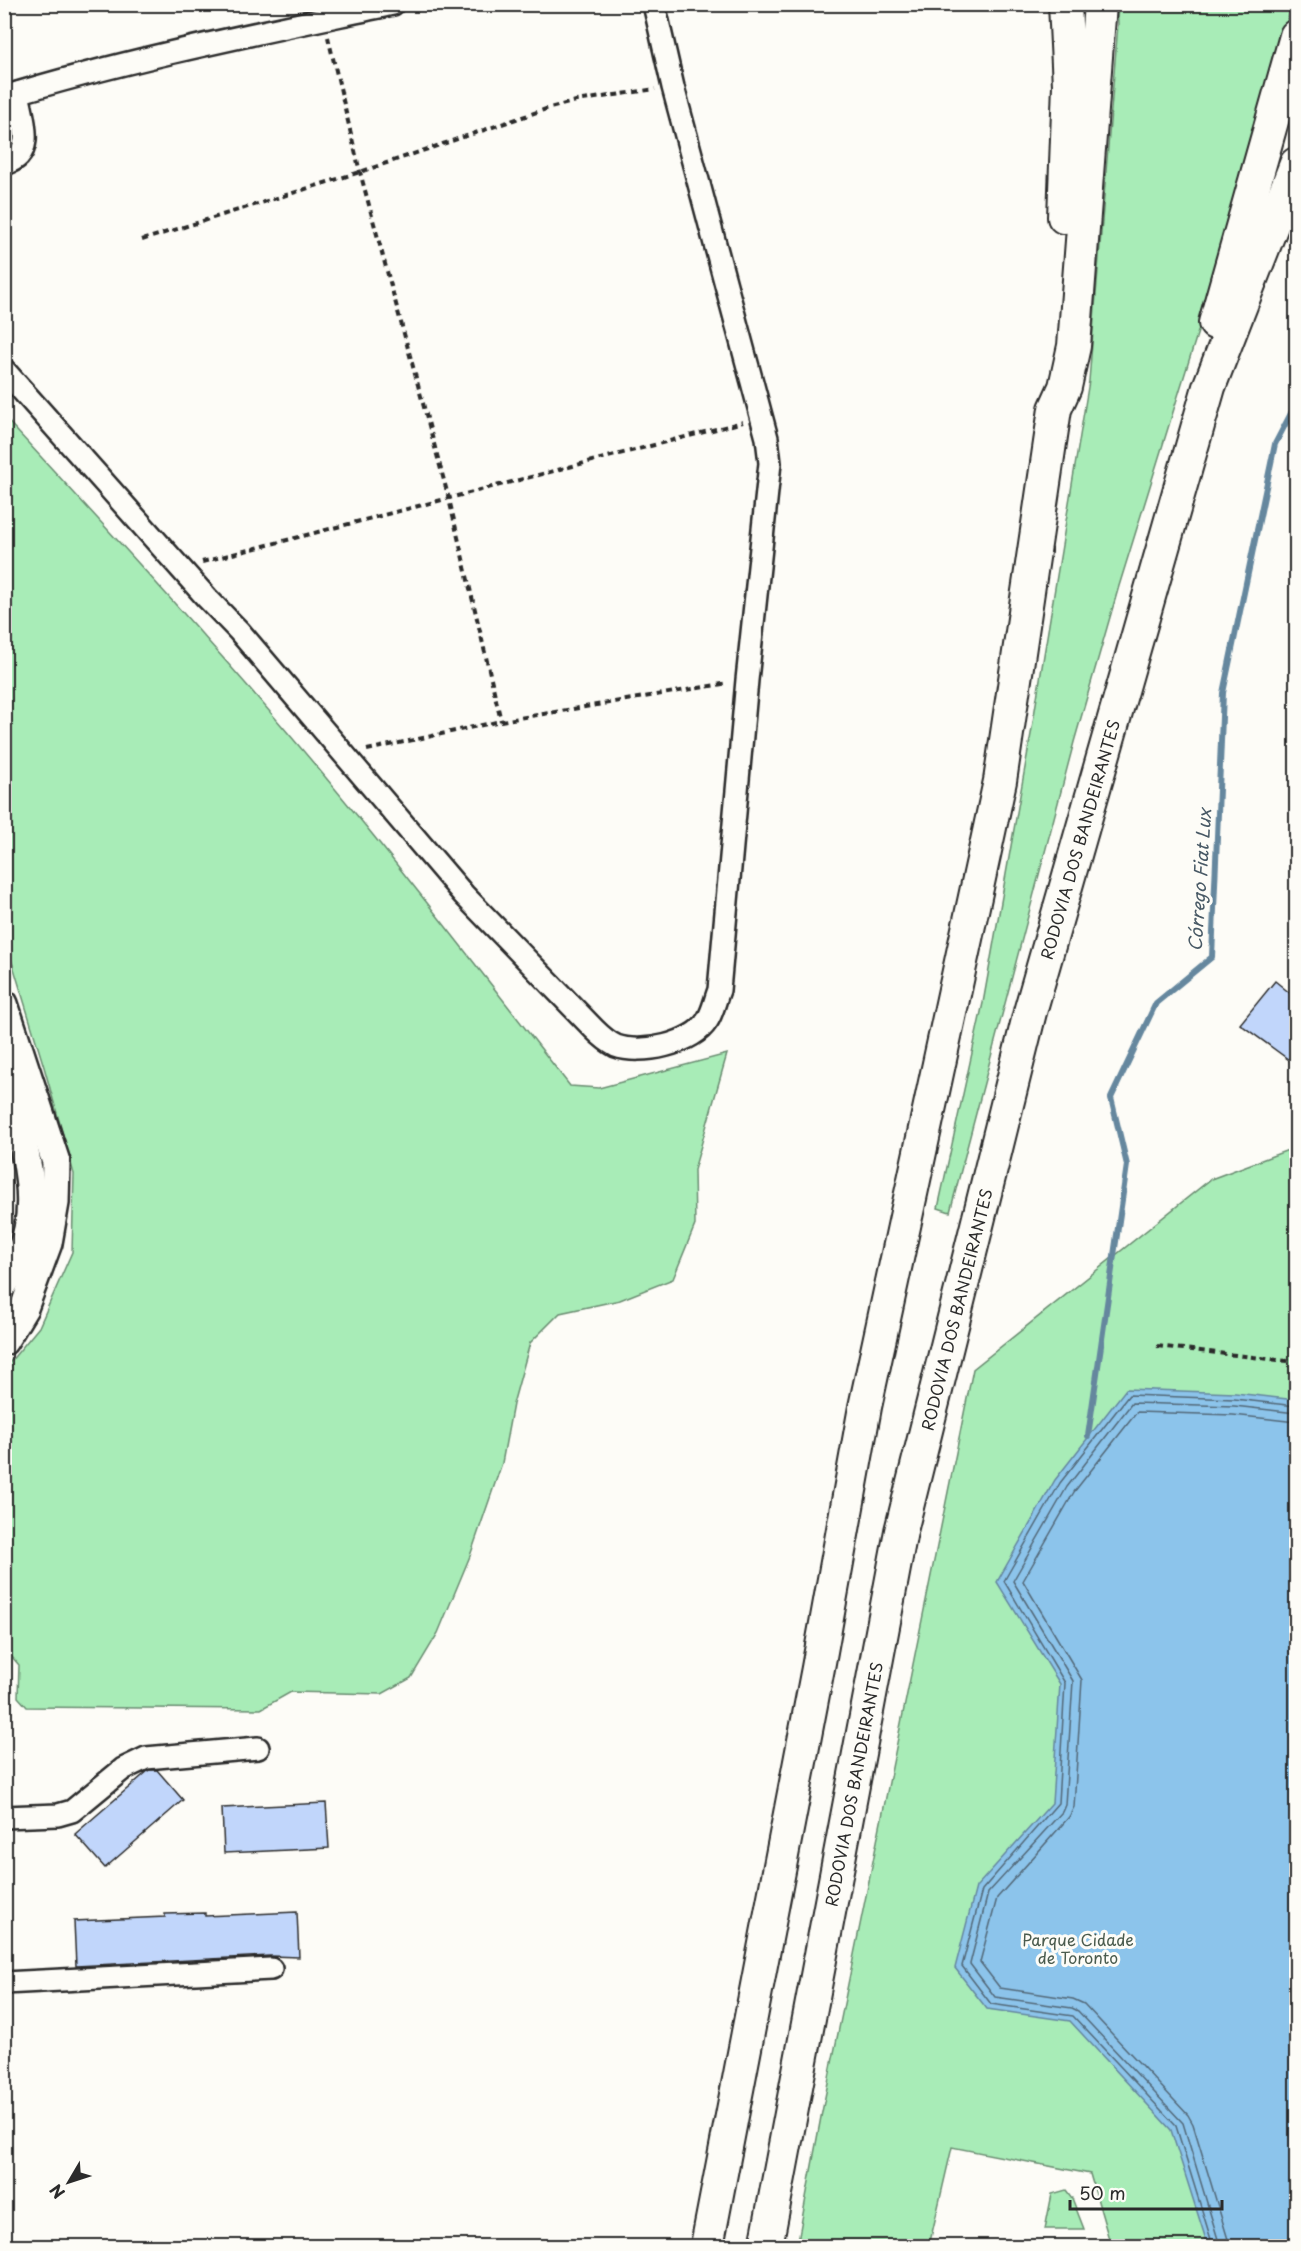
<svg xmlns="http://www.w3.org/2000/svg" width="1301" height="2251" font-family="'Playpen Sans',sans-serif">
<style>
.green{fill:#a8ecb7;stroke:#6a8c71;stroke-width:1.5}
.water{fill:#8cc4eb;stroke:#65879e;stroke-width:1.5}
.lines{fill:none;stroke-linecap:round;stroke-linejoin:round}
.shore{stroke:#526878;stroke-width:1.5}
.stream{stroke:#65879e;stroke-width:6}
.building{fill:#c1d6fb;stroke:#2b2b2b;stroke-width:1.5}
.minor-casing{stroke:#2b2b2b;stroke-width:26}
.major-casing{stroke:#2b2b2b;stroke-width:32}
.highway-casing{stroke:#2b2b2b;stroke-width:36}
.path{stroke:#2b2b2b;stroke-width:4;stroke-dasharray:6 4.5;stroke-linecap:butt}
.minor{stroke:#fdfcf7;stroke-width:21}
.major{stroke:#fdfcf7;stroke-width:27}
.highway{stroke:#fdfcf7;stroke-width:32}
.labels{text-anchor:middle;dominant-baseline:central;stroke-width:6;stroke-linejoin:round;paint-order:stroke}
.street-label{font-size:16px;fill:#2b2b2b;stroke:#fdfcf7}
.park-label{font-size:16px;fill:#4a5b4e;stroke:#fdfcf7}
.water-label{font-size:18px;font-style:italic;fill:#485965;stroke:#fdfcf7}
</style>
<rect width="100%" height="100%" fill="#fdfcf7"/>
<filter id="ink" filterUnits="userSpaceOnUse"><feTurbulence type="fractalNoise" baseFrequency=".0167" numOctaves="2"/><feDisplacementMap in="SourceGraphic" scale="12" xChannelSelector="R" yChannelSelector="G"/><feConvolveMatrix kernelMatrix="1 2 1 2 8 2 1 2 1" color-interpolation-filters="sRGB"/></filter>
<g filter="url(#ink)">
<g class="green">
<polygon points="1117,5 1292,5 1205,309 1119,586 1074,742 950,1212 938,1208 983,1003 1031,734 1089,381 1118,24"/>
<path d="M 5,418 C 129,552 253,687 368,829 C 437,914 503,1000 570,1086 L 599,1088 L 727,1054 L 694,1170 L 695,1225 L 673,1279 L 620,1300 L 560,1313 L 530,1343 L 513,1404 L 502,1463 L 470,1556 L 438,1633 L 411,1678 L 382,1694 L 291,1692 L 261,1709 L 27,1707 L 18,1697 L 19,1665 L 12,1657 L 5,1657 L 5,1368 L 39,1327 L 72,1252 L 74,1174 L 44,1067 L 5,939 Z"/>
<polygon points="1296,1147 1296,2246 1111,2246 1090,2174 952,2147 929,2246 797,2246 821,2117 973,1369 1211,1179"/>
<polygon points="1066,2190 1072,2198 1084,2229 1045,2229 1052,2194"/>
</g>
<polygon class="water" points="1126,1389 1235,1393 1296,1400 1296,2246 1208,2246 1171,2130 1070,2021 987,2009 955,1968 976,1887 1052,1803 1060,1684 997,1582 1055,1480"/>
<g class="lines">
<g class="shore">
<polyline points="1213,2246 1176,2126 1073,2016 991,2004 962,1966 982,1890 1058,1803 1065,1683 1004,1581 1060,1483 1129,1395 1234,1399 1296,1406"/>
<polyline points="1220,2246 1183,2123 1078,2011 1072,2008 995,1997 970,1964 988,1893 1062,1812 1065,1805 1073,1681 1013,1581 1067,1487 1132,1403 1234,1406 1296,1413"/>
<polyline points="1230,2246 1193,2124 1188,2115 1084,2004 1073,1999 1000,1988 980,1962 997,1898 1069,1817 1074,1807 1082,1680 1023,1581 1074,1492 1137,1412 1233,1415 1296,1422"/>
</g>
<polyline class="stream" points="1088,1436 1127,1165 1111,1098 1156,1003 1212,957 1223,693 1275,444 1296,404"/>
</g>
<g class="building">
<polygon points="1275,981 1296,998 1296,1065 1240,1024"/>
<polygon points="149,1770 157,1770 183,1800 105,1868 75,1834"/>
<polygon points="326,1803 329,1848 224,1853 222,1808"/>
<polygon points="297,1912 299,1957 270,1956 76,1966 74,1921 165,1917 165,1914 205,1913 205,1916"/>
</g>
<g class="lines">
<g class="minor-casing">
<g id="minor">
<path d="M 4,97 C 132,58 263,32 393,4"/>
<path d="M 4,164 C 38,155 22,117 18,93"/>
<path d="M 4,370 L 207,598 L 239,631 L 464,895 L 594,1029 C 601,1036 608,1042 616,1046 C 641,1055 692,1044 707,1021 C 713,1012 715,1000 719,990 L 747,680 L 770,463 L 767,438 L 673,87 L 654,4"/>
<polyline points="4,1817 58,1815 72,1811 123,1769 146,1758 258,1748"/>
<polyline points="4,1983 271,1969"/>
</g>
</g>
<g class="major-casing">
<g id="major">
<polyline points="4,1004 56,1162 55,1203 48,1243 24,1308 4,1341"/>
<path d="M 4,1079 C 18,1123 38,1182 28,1229 C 24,1248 14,1267 4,1284"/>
</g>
</g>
<g class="highway-casing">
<g id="highway">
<polyline points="1064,217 1069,85 1065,4"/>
<polyline points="1215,323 1296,36"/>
<polyline points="707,2246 818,1668 865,1407 1000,781 1055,409 1065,387 1074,346 1100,4"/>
<path id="s1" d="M 766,2246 L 901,1531 L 1030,1012 L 1209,387 L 1296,164"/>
</g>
</g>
<g class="path">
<polyline points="328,37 360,172 449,499 501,721"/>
<polyline points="142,240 360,172 546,109 576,101 655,89"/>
<polyline points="202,562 743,422"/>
<polyline points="367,750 501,721 728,683"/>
<polyline points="1157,1346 1296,1362"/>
</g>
<use href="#minor" class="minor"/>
<use href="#major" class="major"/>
<use href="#highway" class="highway"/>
</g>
</g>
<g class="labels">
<g class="street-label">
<text stroke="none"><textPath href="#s1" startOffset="1442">RODOVIA DOS BANDEIRANTES</textPath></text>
<text stroke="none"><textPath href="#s1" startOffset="956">RODOVIA DOS BANDEIRANTES</textPath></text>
<text stroke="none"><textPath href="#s1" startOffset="470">RODOVIA DOS BANDEIRANTES</textPath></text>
</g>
<g class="park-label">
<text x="1078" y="1939">Parque Cidade<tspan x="1078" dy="18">de Toronto</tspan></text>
</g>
<g class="water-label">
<text transform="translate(1199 880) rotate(-86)">Córrego Fiat Lux</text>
</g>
</g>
<rect width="1301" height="2251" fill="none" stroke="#fdfcf7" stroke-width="24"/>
<rect x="12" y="12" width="1277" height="2227" fill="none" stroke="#2b2b2b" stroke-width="2" filter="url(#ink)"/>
<g transform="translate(69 2182) rotate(231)" stroke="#fdfcf7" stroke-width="4.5" paint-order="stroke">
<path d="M0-4.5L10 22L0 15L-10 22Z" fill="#2b2b2b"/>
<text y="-9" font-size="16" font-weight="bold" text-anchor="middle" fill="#2b2b2b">N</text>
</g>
<path d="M1070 2200v9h152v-9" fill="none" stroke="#2b2b2b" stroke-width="3"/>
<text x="1079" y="2200" font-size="18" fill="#2b2b2b" stroke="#fdfcf7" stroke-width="4.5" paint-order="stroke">50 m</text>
</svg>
